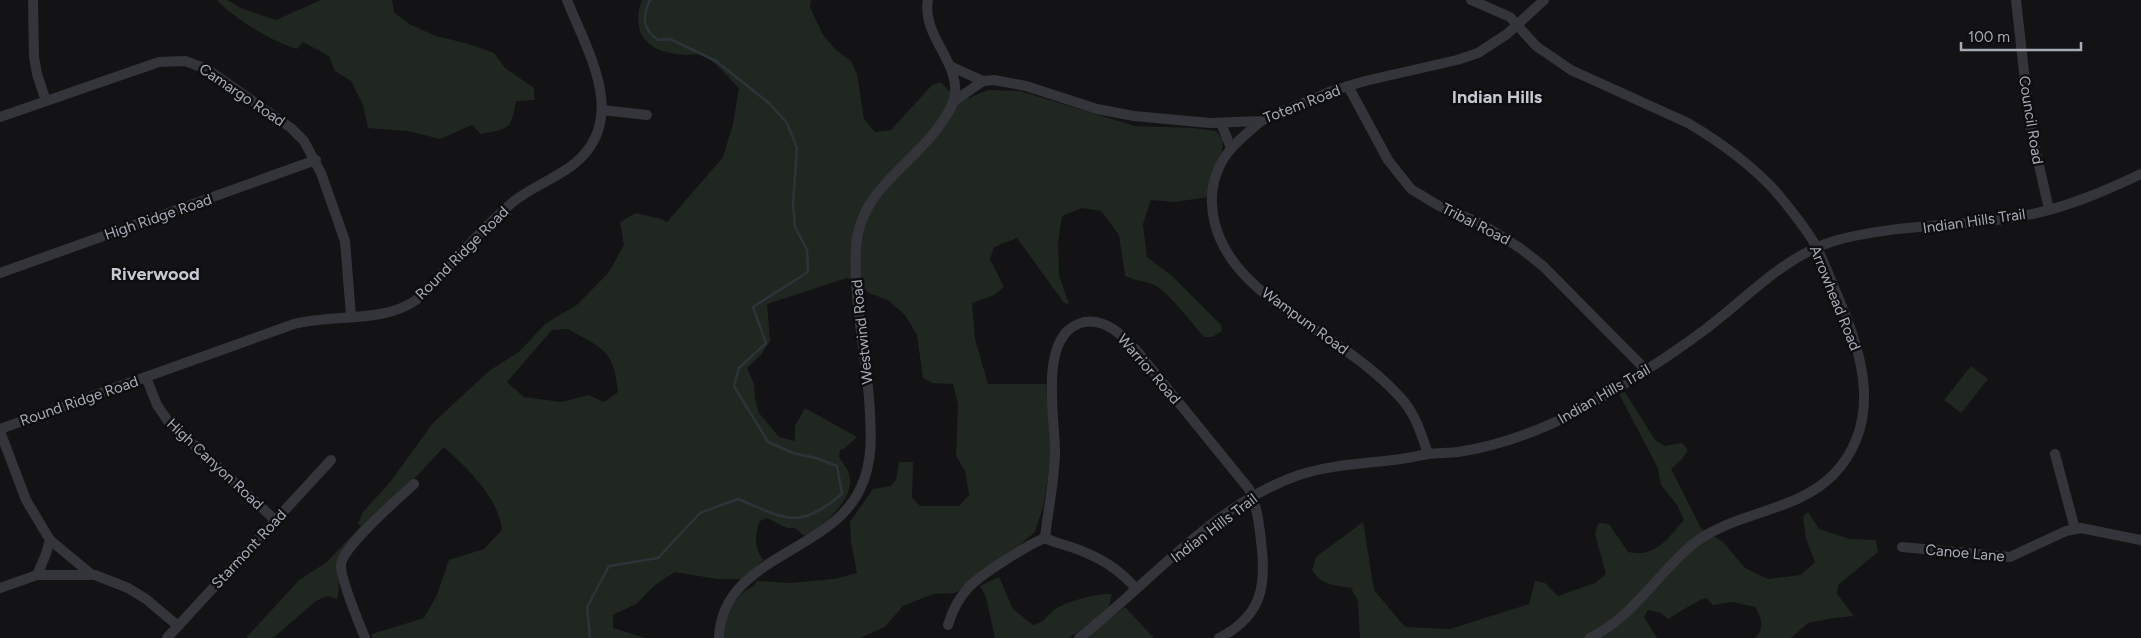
<svg xmlns="http://www.w3.org/2000/svg" width="2141" height="638" font-family="Figtree,sans-serif">
<style>
.green{fill:#1f2720;fill-rule:evenodd}
.lines{fill:none;stroke-linecap:round;stroke-linejoin:round}
.stream{stroke:#2c343a;stroke-width:2.5}
.minor{stroke:#34353a;stroke-width:10}
.labels{text-anchor:middle;dominant-baseline:central;stroke-width:5;stroke-linejoin:round;paint-order:stroke}
.street-label{font-size:15px;fill:#a5aab5;stroke:#0e0e10}
.quarter-label{font-size:18px;font-weight:bold;fill:#c6c9d1;stroke:#0e0e10}
</style>
<rect width="100%" height="100%" fill="#131315"/>
<g class="green">
<path d="M 217,0 L 227,0 L 243,9 L 276,20 L 321,0 L 392,0 L 394,12 L 409,24 L 436,36 L 469,44 L 494,53 L 505,68 L 534,88 L 534,100 L 516,101 C 511,130 510,128 481,134 L 472,125 L 440,139 L 408,131 L 368,128 L 363,105 L 351,81 L 335,71 L 329,56 L 303,42 L 297,49 C 275,43 231,17 217,0 Z"/>
<path d="M 642,0 L 811,0 L 810,7 L 823,35 L 837,51 L 851,61 L 857,74 L 864,119 L 875,132 L 891,130 L 932,85 L 941,82 L 948,90 L 969,98 L 988,90 L 1020,91 L 1135,126 L 1193,128 L 1216,131 L 1223,140 L 1222,151 L 1215,164 L 1208,197 L 1175,202 L 1151,200 L 1143,224 L 1147,257 L 1172,276 L 1221,325 L 1222,331 L 1212,337 L 1204,337 C 1191,323 1169,291 1152,284 C 1143,281 1134,280 1125,276 L 1119,235 L 1101,211 L 1082,208 L 1062,216 L 1058,243 L 1059,275 L 1069,304 L 1064,303 L 1017,238 L 994,247 L 990,259 L 1004,287 L 994,295 L 972,303 L 975,339 L 988,384 L 1046,384 L 1051,458 L 1043,507 L 1035,532 L 1007,556 L 955,593 L 933,594 L 903,606 L 885,627 L 860,638 L 724,638 C 725,620 731,603 745,591 C 751,587 754,587 757,581 L 790,583 L 834,579 L 857,573 L 851,542 L 850,522 L 873,489 L 891,486 L 896,480 L 899,462 L 913,462 L 912,498 L 920,506 L 959,506 L 969,495 L 965,471 L 956,456 L 958,404 L 953,384 L 932,383 L 923,378 L 917,335 L 905,315 L 888,300 L 871,294 L 847,278 L 767,304 L 770,341 L 761,355 L 747,368 L 754,384 L 755,399 L 759,413 L 779,437 L 795,441 L 795,426 L 805,408 L 857,437 L 845,448 L 840,450 L 839,457 C 842,462 848,469 849,474 C 856,499 826,520 811,535 L 803,535 L 795,528 L 787,528 L 767,518 L 760,521 C 754,536 754,547 763,560 L 743,579 L 717,579 L 675,572 L 655,585 L 636,604 L 613,615 L 613,628 L 645,638 L 372,638 L 372,634 L 424,618 L 437,595 L 449,560 L 484,549 L 502,530 C 499,498 467,468 444,447 L 338,560 C 336,573 341,587 337,599 L 327,596 L 316,601 L 273,638 L 246,638 L 299,580 L 327,562 L 361,526 L 358,524 L 363,512 L 391,481 L 433,423 L 489,371 L 520,351 L 545,324 L 578,304 L 609,272 L 624,245 L 620,222 L 636,213 L 661,219 L 667,222 L 723,157 L 733,124 L 739,88 C 727,77 717,61 701,55 C 696,53 690,55 685,55 C 666,53 648,50 640,31 C 637,22 638,8 642,0 ZM 568,329 C 602,349 614,348 618,392 L 604,402 L 589,395 L 561,402 L 524,397 L 507,382 L 552,330 Z"/>
<polygon points="1971,366 1988,379 1961,413 1944,400"/>
<path d="M 1625,392 L 1655,440 L 1665,446 L 1682,443 L 1688,450 L 1682,459 L 1671,469 L 1701,528 L 1723,542 L 1745,568 L 1768,579 L 1801,575 L 1815,562 L 1806,539 L 1803,516 L 1808,512 L 1819,529 L 1850,539 L 1876,540 L 1878,552 L 1838,585 L 1837,594 L 1854,616 L 1833,618 L 1808,623 L 1791,638 L 1755,638 C 1765,628 1762,618 1755,607 L 1732,602 L 1713,605 L 1706,598 C 1692,603 1680,612 1668,619 L 1661,613 L 1648,610 L 1644,617 L 1657,638 L 1360,638 L 1358,601 L 1351,588 C 1335,586 1320,584 1312,570 L 1316,557 L 1363,522 L 1374,590 L 1405,627 L 1450,629 L 1529,604 L 1535,581 L 1545,583 L 1558,596 L 1595,583 L 1606,574 L 1595,534 L 1598,523 L 1609,524 L 1628,552 C 1656,558 1667,539 1684,520 L 1677,505 L 1661,485 L 1658,468 L 1619,394 Z"/>
<path d="M 999,577 L 1013,609 L 1033,625 C 1048,621 1045,616 1055,609 C 1068,601 1097,593 1112,594 L 1108,610 L 1069,638 L 995,638 L 986,597 L 980,586 Z"/>
<polygon points="1125,607 1154,638 1084,638"/>
</g>
<g class="lines">
<path class="stream" d="M 590,638 L 587,607 L 609,566 L 658,558 L 700,513 L 738,499 C 787,519 797,531 842,494 L 837,466 L 816,458 L 793,453 L 768,442 L 734,386 L 739,368 L 766,343 L 753,307 L 808,272 L 807,250 L 795,227 L 793,204 L 797,148 L 787,123 L 770,104 L 716,61 L 670,39 L 658,40 C 642,29 642,16 650,0"/>
<g class="minor">
<polyline points="33,0 34,57 37,74 46,101"/>
<path d="M 1471,0 L 1510,17 L 1536,46 L 1571,70 L 1688,123 C 1720,142 1752,165 1777,193 C 1791,210 1807,229 1817,248 C 1825,264 1831,281 1838,297 C 1863,354 1883,422 1834,474 C 1796,513 1735,511 1693,544 C 1657,574 1633,617 1590,638"/>
<polyline points="2016,0 2030,126 2049,209"/>
<polyline points="950,66 983,81"/>
<polyline points="1348,86 1388,160 1411,189 1439,206 1480,223 1520,248 1543,266 1645,369"/>
<polyline points="953,102 983,81 994,80 1026,86 1097,109 1134,116 1210,123 1261,121 1329,92 1365,81 1457,60 1478,53 1507,34 1544,0"/>
<polyline points="602,110 647,115"/>
<polyline points="0,117 159,62 185,61 207,69 291,128 304,141 321,173 345,241 351,316"/>
<path d="M 1261,121 C 1251,130 1239,139 1230,150 C 1218,164 1211,184 1212,203 C 1214,268 1278,305 1326,337 C 1352,354 1378,373 1400,397 C 1415,413 1421,433 1428,454"/>
<polyline points="1221,123 1231,148"/>
<polyline points="0,273 316,160"/>
<polyline points="146,377 157,405 168,421 275,520"/>
<path d="M 0,429 L 294,324 C 334,314 384,323 416,300 C 449,269 478,231 513,202 C 531,187 555,179 574,164 C 630,119 587,51 567,0"/>
<polyline points="0,431 26,500 50,540 46,554 37,575"/>
<polyline points="2055,454 2075,529"/>
<path d="M 1045,538 C 1048,510 1054,483 1055,454 C 1056,421 1036,333 1084,322 C 1106,318 1123,336 1136,350 L 1249,489 C 1257,506 1259,523 1261,541 C 1267,586 1262,616 1219,638"/>
<polyline points="50,540 91,574"/>
<polyline points="1902,547 2010,557 2066,531 2081,528 2141,540"/>
<polyline points="0,588 37,575 95,575 128,588 146,599 178,626"/>
<path d="M 948,625 C 952,612 959,597 969,587 C 980,575 1029,544 1045,538 C 1053,542 1062,544 1071,547 C 1095,555 1120,569 1136,589"/>
<polyline points="167,638 331,460"/>
<path d="M 365,638 C 359,623 340,578 341,565 C 342,547 399,498 414,484"/>
<path d="M 719,638 C 722,555 832,554 861,487 C 874,459 871,429 869,398 C 865,349 853,297 856,248 C 859,192 906,170 937,129 C 943,121 951,110 954,100 C 963,63 921,37 928,0"/>
<path d="M 1079,638 C 1148,585 1215,503 1299,475 C 1329,465 1361,464 1393,460 C 1405,459 1416,456 1428,454 C 1438,453 1448,453 1458,452 C 1499,446 1539,431 1576,412 C 1621,387 1666,359 1707,328 C 1747,298 1784,256 1834,241 C 1892,224 1962,227 2023,216 C 2065,208 2103,192 2141,174"/>
</g>
</g>
<g class="labels">
<g class="street-label">
<text transform="translate(242 95) rotate(34)">Camargo Road</text>
<text transform="translate(1302 104) rotate(-21)">Totem Road</text>
<text transform="translate(2031 120) rotate(81)">Council Road</text>
<text transform="translate(158 217) rotate(-19)">High Ridge Road</text>
<text transform="translate(1974 221) rotate(-8)">Indian Hills Trail</text>
<text transform="translate(1476 224) rotate(27)">Tribal Road</text>
<text transform="translate(462 253) rotate(-45)">Round Ridge Road</text>
<text transform="translate(1835 298) rotate(68)">Arrowhead Road</text>
<text transform="translate(1305 321) rotate(36)">Wampum Road</text>
<text transform="translate(862 332) rotate(-96)">Westwind Road</text>
<text transform="translate(1149 369) rotate(49)">Warrior Road</text>
<text transform="translate(1604 394) rotate(-30)">Indian Hills Trail</text>
<text transform="translate(79 401) rotate(-19)">Round Ridge Road</text>
<text transform="translate(215 464) rotate(43)">High Canyon Road</text>
<text transform="translate(1214 528) rotate(-37)">Indian Hills Trail</text>
<text transform="translate(249 549) rotate(-47)">Starmont Road</text>
<text transform="translate(1965 553) rotate(5)">Canoe Lane</text>
</g>
<g class="quarter-label">
<text x="1497" y="97">Indian Hills</text>
<text x="155" y="274">Riverwood</text>
</g>
</g>
<path d="M1961 42v8h120v-8" fill="none" stroke="#a5aab5" stroke-width="2.5"/>
<text x="1968" y="42" font-size="15" fill="#a5aab5" stroke="#0e0e10" stroke-width="4" paint-order="stroke">100 m</text>
</svg>
